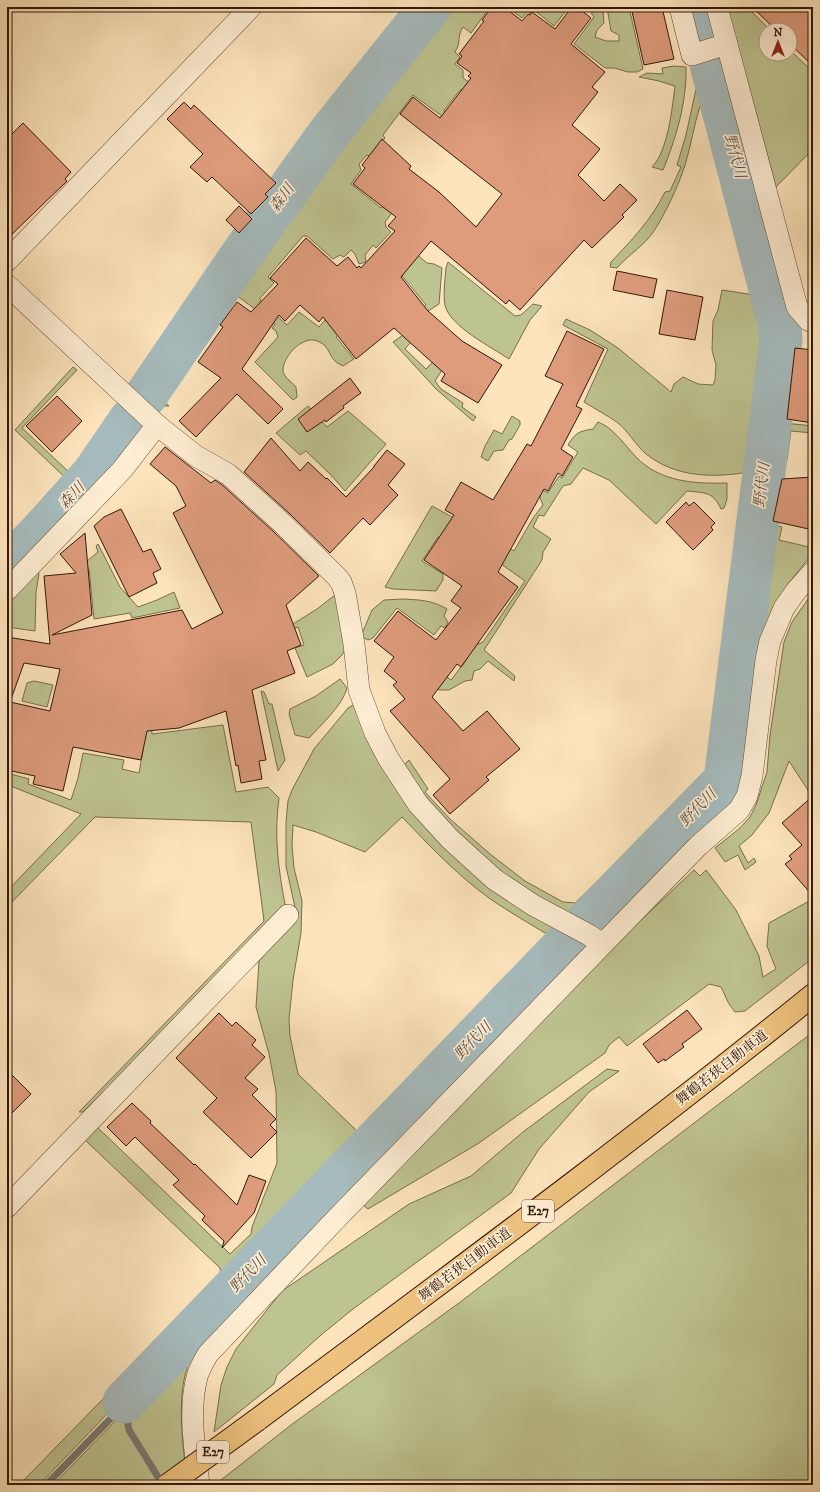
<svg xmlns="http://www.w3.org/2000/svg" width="820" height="1492" font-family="'IM FELL DW Pica','Noto Serif JP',serif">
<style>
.green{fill:#bec491;stroke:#786e4b;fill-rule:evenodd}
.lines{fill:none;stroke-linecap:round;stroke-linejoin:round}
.stream{stroke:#787973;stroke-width:7}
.river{stroke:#a6bbbd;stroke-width:43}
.building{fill:#de9c7d;stroke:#331705;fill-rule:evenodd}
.street-casing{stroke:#664a33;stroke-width:22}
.highway-casing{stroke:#331705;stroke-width:24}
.street{stroke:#feedd3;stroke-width:21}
.highway{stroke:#eec27e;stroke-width:22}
.highway-bridge-casing{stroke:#331705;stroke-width:24;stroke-linecap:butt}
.highway-bridge{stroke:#eec27e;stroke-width:22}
.labels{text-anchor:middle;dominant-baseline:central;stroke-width:3.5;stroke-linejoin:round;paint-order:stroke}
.shield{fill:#feedd3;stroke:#705743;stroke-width:1}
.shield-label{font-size:13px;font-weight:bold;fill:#331705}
.street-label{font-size:14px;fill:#331705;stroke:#feedd3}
.water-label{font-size:15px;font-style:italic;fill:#5b5045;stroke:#feedd3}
</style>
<rect width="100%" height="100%" fill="#fde4bc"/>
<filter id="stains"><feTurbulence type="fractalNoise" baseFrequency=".005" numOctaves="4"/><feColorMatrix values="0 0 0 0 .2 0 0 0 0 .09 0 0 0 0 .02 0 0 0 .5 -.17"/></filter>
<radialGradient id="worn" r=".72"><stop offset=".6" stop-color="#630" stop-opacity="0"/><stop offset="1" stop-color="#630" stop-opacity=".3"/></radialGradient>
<g class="green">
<polygon points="419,7 428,7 327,133 285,190 281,186 282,181 383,49"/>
<path d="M 436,7 L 490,7 L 471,33 L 463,27 C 456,38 462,41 455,52 L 460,57 L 455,64 L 463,70 L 463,78 L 470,83 L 490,109 L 461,89 L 444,110 L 447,117 L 446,119 L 413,95 L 383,135 L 385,138 L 371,157 L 367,155 L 359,164 L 361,170 L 351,184 L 381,208 L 393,195 L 403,198 L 385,222 L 386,227 L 391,232 L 376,248 L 373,245 L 365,255 L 366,262 L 359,264 L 355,254 L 351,250 L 344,257 L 340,255 L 333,259 L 307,236 L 303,236 L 268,277 L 274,283 L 260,298 L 260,300 L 287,325 L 299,312 L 319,327 L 331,313 L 343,330 L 336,337 L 354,359 L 343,366 C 341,365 337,363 335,361 C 328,354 329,345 317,341 C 303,335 283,356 283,370 C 283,377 292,382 296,387 L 297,397 L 293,400 L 255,362 L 278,337 L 276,331 L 272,328 L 275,324 L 236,295 L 228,305 L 163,400 L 169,406 L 155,406 L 149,400 L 251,250 L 333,136 Z"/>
<polygon points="507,7 569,7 554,26 533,9 530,13 527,12 522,18"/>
<polygon points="607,7 629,7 643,69 637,72 628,72 614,68 605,68 574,44 594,17 591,13 598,10 603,12 604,23 597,30 595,37 606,41 619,41 619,35 611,31"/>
<polygon points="701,7 709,7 717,38 711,43"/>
<polygon points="727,7 747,7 770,30 766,30 766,54 790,54 790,50 813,72 813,149 776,187"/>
<polygon points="719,52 800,331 798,342 794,342 784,423 813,426 813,433 791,431 787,460 769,467 786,333 713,54"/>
<path d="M 674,66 L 686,67 C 687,102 676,138 663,170 L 652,167 C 668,151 672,109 675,86 L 659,81 L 639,77 L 647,73 L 663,74 L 662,68 Z"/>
<path d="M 711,81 L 777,333 L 760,469 L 756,469 L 755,471 C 717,478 676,479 645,453 C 635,444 628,431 618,423 C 607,415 595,409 584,402 L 608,349 L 563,325 L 566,319 L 590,330 L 618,348 L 671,392 L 674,384 L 683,377 L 698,384 L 713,385 L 715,380 L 716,365 L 712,350 L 713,321 L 718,310 L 722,290 L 761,296 L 707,105 L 700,106 C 694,125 691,146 685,165 C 679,185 665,214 654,231 C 644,246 628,255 617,268 L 610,267 L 611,262 C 631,241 652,219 665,192 L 670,191 L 681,167 L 677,165 L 686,135 L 697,85 L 703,82 Z"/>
<polygon points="241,239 246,244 144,392 140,388"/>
<polygon points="414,252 427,263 434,264 442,268 439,304 399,330 400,326 426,305 398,271"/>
<path d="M 448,262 L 515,316 L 521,315 L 533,304 L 542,306 L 530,320 L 509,359 C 493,348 449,326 445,305 C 443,296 445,278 446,268 Z"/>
<polygon points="422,322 424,326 405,349 426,369 443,351 450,358 435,381 441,389 463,403 462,407 476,417 473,421 436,389 393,342"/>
<polygon points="73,367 77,370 22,428 71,474 99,445 122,412 127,417 90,471 7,560 7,552 72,484 15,430"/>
<polygon points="308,406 327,427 348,411 386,444 345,491 331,475 306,451 300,455 276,433"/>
<polygon points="512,416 520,421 520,425 512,439 509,440 503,450 494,451 488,461 481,457 485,446 494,430 502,434"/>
<path d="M 598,422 C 603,424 608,427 611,430 C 621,438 628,449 636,457 C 660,482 695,484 727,483 L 727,499 L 724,508 L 721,509 C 713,491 704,493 687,491 L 656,524 L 609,480 L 583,468 L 571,484 L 563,486 L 544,516 L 539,515 L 533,527 L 551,539 L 543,552 L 542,560 L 484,650 L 515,676 L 514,681 L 488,661 L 480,669 L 474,671 L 472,680 L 465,681 L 449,690 L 439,690 L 431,681 L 440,672 L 451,680 L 464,663 L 474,646 L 483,642 L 525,581 L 473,544 L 457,549 L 438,537 L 422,561 L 443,574 L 443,580 L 436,591 L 393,589 L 385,587 L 432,506 L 514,551 L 533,518 L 543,505 L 540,498 L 541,489 L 548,493 L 559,476 L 562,478 L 578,452 L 568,445 C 575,433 579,431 593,429 Z"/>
<polygon points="783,473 771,524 782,527 779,540 813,548 813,553 788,584 743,777 734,799 726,808 604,929 599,931 590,927 729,781 768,477"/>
<polygon points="758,480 721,777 582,920 583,914 575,909 567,915 522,892 441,821 403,766 409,760 428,789 425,792 450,819 490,854 525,881 563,902 575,903 663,818 707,770 742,525 743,482"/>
<polygon points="98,544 120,587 138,607 157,600 174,592 180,608 132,618 130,613 94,619 89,569 78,570 80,567 98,552 96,546"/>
<polygon points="38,571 39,574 36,592 35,631 7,627 7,603"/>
<polygon points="340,591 349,640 343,654 333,664 307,677 295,648 304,645 298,627 285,632 285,629 317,609"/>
<polygon points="813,592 813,798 789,761 769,813 752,835 739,846 748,863 754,858 756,862 745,870 738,855 725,862 715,848 740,828 750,817 756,805 767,772 770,735 784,642 792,622"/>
<path d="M 403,599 C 420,600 432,600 447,609 L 444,616 L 448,622 L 445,628 L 441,626 L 434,635 L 397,608 L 373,638 L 368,640 L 361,636 L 372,610 L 384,600 Z"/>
<path d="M 340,679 L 347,688 C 342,706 322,724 309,738 L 295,735 L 289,714 L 290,709 L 316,696 Z"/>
<polygon points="34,681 53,685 47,707 22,701 27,683"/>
<path d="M 149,681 L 152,734 L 223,725 L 236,792 L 268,787 L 279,798 C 274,834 278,868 285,904 L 284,910 L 281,915 L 83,1112 L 79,1112 L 264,921 L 251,822 L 95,817 L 7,907 L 7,891 L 81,814 L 13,787 L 7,782 L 7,773 L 29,779 L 28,784 L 71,800 L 78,778 L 83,753 L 124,760 L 122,769 L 139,773 L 143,750 L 134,748 Z"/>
<polygon points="261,691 264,692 269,704 272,704 285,760 278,771"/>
<path d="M 353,705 L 359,707 L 387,770 L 553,923 L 555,931 L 552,936 L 560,942 L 39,1485 L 19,1485 L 221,1278 L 220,1268 L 85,1140 L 97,1127 L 230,1254 L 251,1234 L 252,1227 L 277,1163 L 276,1091 L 269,1054 L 256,1007 L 259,961 L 282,934 L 296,912 L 286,866 L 286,822 L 288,801 L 292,790 L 314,749 L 348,708 ZM 402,817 C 429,845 457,875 489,898 C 509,912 530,924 552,937 L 498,995 L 490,997 L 357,1131 L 298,1074 L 290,1036 L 289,1019 L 293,980 L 301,933 L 302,901 L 294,868 L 292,846 L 293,825 L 316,832 L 365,852 Z"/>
<polygon points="694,870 700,876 706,870 736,910 759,956 763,977 776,969 767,946 769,923 813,899 813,958 745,1011 735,1012 729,1004 721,987 709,984 627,1046 619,1037 609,1045 605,1053 479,1143 368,1209 363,1205 624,936"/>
<polygon points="579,939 588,944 238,1307 231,1309 225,1305"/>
<polygon points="813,1032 813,1061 808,1066 813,1076 813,1485 221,1485 221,1480 291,1425 459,1303"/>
<polygon points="607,1069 619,1071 589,1092 539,1149 511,1193 353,1309 321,1335 277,1375 274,1384 214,1432 221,1385 227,1367 236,1349 282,1291 409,1204 471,1176 523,1132"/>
<path d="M 215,1318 L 222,1324 C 211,1335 197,1347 190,1361 C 175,1392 183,1451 188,1485 L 53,1485 Z"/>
</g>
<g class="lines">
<g class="stream">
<polyline points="124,1402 129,1430 163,1485"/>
<polyline points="46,1485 119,1410 124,1402"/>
</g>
<g class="river">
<polyline points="145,397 245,250 327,136 430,7"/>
<polyline points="7,566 37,536 93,474 130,420"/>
<polyline points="124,1402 572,937 725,780 781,339 780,327 696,7"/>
</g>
</g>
<g class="building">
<polygon points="492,7 504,7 522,21 528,14 530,15 532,12 555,29 572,7 577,7 591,18 571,44 605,72 592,87 598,92 572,125 600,149 578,175 604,201 620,184 637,200 622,215 624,217 592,248 584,240 520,310 509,300 506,304 431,241 401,277 428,311 462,341 502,365 478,403 441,381 445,374 394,328 356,359 323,317 319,322 300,305 285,321 279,315 242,369 283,409 268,424 237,394 196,437 179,421 221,378 198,362 223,327 220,325 237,302 251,312 278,284 270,278 306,238 337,266 348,257 357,268 359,266 361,268 395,231 388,226 396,217 353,184 365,168 362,165 382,139 411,166 409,169 439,192 476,227 502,194 400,114 413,97 440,118 471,78 468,76 471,73 457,63 462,56 459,54 484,21 482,20"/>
<polygon points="631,7 662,7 674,59 644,65"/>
<polygon points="752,7 813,7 813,66 790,44 790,30 776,30"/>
<polygon points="184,102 191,109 194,105 276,183 265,194 268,197 251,214 212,177 207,182 190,167 203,154 167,119"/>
<polygon points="23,123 71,172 65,179 67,181 7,239 7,139"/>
<polygon points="239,206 252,219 239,233 226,220"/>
<polygon points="617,271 657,279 653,298 613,290"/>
<polygon points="667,290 703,297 695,340 659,334"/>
<polygon points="567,331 604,349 576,406 582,409 561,449 573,457 562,476 558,473 548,491 544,489 498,572 518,587 461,667 457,664 432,697 463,731 487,711 520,749 486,777 489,780 450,814 433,795 450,779 390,711 405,699 393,685 397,682 384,671 394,657 374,641 398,611 436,640 461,608 451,601 462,586 424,560 454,515 445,510 461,482 493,500 527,444 531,446 563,384 545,376"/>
<polygon points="795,348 813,350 813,423 787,419"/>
<polygon points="350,378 361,393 343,406 344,408 326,422 325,420 307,432 298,419"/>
<polygon points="57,396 82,421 52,452 26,426"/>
<polygon points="271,438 300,471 308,462 326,479 327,478 346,497 374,467 374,466 387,450 405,464 388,485 398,495 370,525 363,518 330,553 290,514 244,472"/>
<path d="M 165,447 L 211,483 L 215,480 L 221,484 L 274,532 L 319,576 L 286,605 L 301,645 L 287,651 L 295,673 L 252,690 L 266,760 L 259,761 L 262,779 L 241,783 L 238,765 L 236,766 L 226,711 L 179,728 L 147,731 L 141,760 L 73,747 L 63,791 L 33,784 L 35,776 L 7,770 L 7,637 L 50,644 L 44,576 L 76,573 L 60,554 L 85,533 L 92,615 L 52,635 L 182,610 L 192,629 L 223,613 L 173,513 L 186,506 L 176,486 L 150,464 ZM 24,663 L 60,669 L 50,711 L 10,702 Z"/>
<polygon points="813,477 813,530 773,521 782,479"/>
<polygon points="686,502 689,506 694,502 715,523 711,527 713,530 693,550 666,522"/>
<polygon points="121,509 143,552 151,549 161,569 153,573 157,583 129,597 94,526 104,517"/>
<polygon points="813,796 813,896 785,864 792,859 789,856 802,845 782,823"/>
<polygon points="687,1010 702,1029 682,1044 684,1047 665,1061 664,1059 658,1063 643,1044"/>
<polygon points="219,1013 232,1026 236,1022 256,1040 252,1045 265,1057 245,1078 258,1089 252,1095 276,1119 270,1125 277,1132 251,1158 203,1112 217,1098 176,1058"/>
<polygon points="7,1070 31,1094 7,1118"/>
<polygon points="132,1103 151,1121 150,1123 194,1165 195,1164 237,1205 249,1175 266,1181 254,1213 222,1248 224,1241 202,1220 205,1216 173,1185 179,1180 135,1137 126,1146 107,1127"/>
</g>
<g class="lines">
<g class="street-casing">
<g id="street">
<polyline points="680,7 692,55 727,44"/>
<polyline points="717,7 797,307 808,320 813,322"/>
<polyline points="7,261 251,7"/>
<polyline points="7,285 157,425 196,456 228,474 282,523 336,576 341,582 345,593 354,644 359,690 375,733 388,758 418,804 450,839 494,879 533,905 589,935 602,944"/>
<polyline points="7,590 122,470 157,425"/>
<polyline points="7,1207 288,915"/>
<path d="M 199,1485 C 195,1449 188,1412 197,1377 C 199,1369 204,1361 208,1354 L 339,1216 L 698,846 L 739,810 L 747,796 L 752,776 L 766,660 L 770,641 L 784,608 L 796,591 L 813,572"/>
</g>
</g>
<g class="highway-casing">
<path id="highway" d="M 257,1420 C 444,1280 632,1142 813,995"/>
</g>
<use href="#street" class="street"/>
<use href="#highway" class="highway"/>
<g class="highway-bridge-casing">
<polyline id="highway-bridge" points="168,1485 257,1420"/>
</g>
<use href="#highway-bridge" class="highway-bridge"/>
</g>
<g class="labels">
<g class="shield">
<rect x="522" y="1200" width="32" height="22" rx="3"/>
<rect x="197" y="1441" width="32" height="22" rx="3"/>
</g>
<g class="shield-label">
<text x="538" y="1211">E27</text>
<text x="213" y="1452">E27</text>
</g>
<g class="street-label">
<text transform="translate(722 1068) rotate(-38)">舞鶴若狭自動車道</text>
<text transform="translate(465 1265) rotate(-37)">舞鶴若狭自動車道</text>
</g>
<g class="water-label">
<text transform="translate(735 156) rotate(75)">野代川</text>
<text transform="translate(282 198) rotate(-54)">森川</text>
<text transform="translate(762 485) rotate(-83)">野代川</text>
<text transform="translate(72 496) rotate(-47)">森川</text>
<text transform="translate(698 808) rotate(-46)">野代川</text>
<text transform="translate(473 1041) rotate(-46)">野代川</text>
<text transform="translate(248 1274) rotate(-46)">野代川</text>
</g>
</g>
<rect width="820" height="1492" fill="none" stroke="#fde4bc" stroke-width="24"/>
<rect x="8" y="8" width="804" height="1476" fill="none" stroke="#331705" stroke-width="2"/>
<rect x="12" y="12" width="796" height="1468" fill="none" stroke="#331705"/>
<g transform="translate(778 42)"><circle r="19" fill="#feedd3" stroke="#ad9781"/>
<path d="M0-3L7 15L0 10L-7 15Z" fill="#8f2418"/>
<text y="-6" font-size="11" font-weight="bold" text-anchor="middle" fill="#331705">N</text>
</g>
<rect width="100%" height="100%" filter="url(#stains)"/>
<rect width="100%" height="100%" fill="url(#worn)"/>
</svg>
